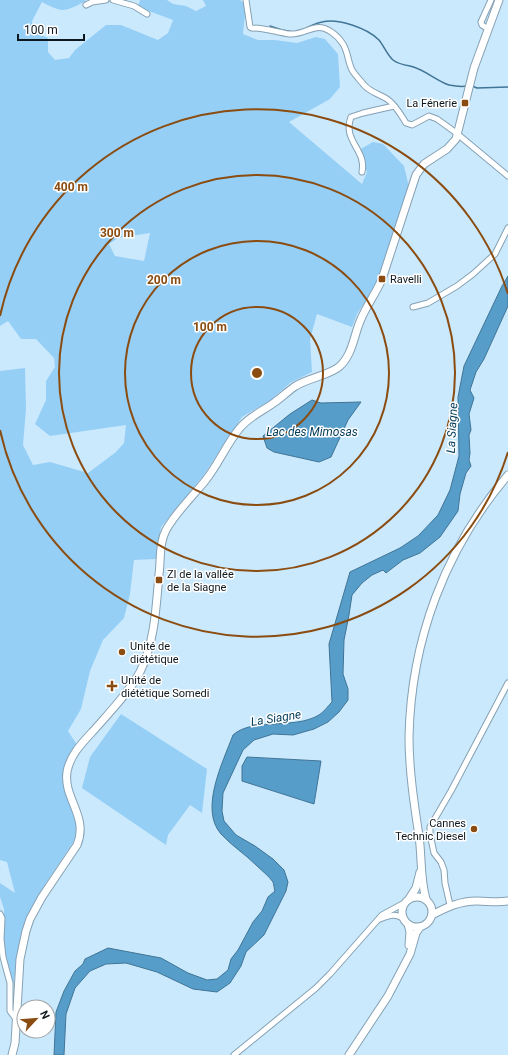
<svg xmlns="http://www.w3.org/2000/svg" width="508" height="1055" font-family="Roboto,sans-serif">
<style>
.green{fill:#96cff6;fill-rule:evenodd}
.water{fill:#569dca;stroke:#407596}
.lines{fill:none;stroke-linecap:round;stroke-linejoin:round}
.stream{stroke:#407596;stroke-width:1.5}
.street-casing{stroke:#85a1b4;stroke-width:7}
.secondary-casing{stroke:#85a1b4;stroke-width:9}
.street{stroke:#fff;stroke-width:5}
.secondary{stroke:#fff;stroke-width:7}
.ring{fill:none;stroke:#8a4c10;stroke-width:2}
.poi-dot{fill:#8a4c10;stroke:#fff;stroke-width:1.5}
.labels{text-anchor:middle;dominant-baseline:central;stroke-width:3;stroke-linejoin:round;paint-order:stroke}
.poi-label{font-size:11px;fill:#0d171e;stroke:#fff;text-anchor:start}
.water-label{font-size:12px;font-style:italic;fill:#003b59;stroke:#fff}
.centre{fill:#8a4c10;stroke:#fff;stroke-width:2}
.ring-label{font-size:12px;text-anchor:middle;font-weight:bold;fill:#8a4c10;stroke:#fff;stroke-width:3;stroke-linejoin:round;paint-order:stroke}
</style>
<rect width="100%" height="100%" fill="#cbe9fd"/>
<g class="green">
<path d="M 0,0 L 86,0 L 84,2 C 64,12 63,13 42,2 L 32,21 L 34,32 L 48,38 L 48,52 L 55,60 L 69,58 L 75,50 L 106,25 L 121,25 L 158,40 L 168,33 L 173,20 L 138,7 L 140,0 L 167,0 L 173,4 L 186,6 L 196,11 L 206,6 L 203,0 L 240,0 L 246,5 L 243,34 L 258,40 L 275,40 L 297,43 L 316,37 L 325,39 L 338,54 L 340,87 L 330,99 L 289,122 L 362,184 L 367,172 L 359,150 L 373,142 L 383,144 L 404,166 L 409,187 L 376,285 L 357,314 L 352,327 L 317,314 L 310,339 L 312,372 L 290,383 L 271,400 L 242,417 L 203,476 L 161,527 L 156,559 L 134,560 L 130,594 L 124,618 L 103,640 L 90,671 L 81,709 L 68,731 L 77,745 L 64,767 L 65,793 L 76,819 L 76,838 L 44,886 L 25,920 L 13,986 L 7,964 L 4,943 L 4,909 L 0,897 L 0,879 L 0,883 L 15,893 L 7,862 L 0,860 L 0,371 L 25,368 L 26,409 L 23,445 L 33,465 L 50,462 L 88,473 L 116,452 L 124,443 L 126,425 L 50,436 L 35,424 L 46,400 L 46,381 L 55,367 L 54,358 L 36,339 L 21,339 L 8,321 L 0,326 ZM 150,233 L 144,261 L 115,256 L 109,244 L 118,238 Z"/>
<polygon points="121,714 207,769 202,813 190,805 168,835 166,845 82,788 90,757"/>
</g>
<g class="water">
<path d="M 508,276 L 508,306 L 484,359 L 476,372 L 470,390 L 474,398 L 469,414 L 471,430 L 469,435 L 470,453 L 469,460 L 471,466 L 466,473 L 460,494 L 458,511 L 440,537 L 420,553 L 403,560 L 386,573 L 383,570 L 372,575 L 362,583 L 352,595 L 349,615 L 344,640 L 343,674 L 348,689 L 348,700 L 339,712 L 328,722 L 314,729 L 293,735 L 273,734 L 254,740 L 243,750 L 223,793 L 222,811 L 224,821 L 236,835 L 255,846 L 273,859 L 284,870 L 288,882 L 286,891 L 264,935 L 246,952 L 241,966 L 230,983 L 217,992 L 193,989 L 157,972 L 126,963 L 106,964 L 90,971 L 75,988 L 66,1014 L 64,1055 L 54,1055 L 56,1012 L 64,991 L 75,971 L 83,964 L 85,959 L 108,948 L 161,958 L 188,973 L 207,980 L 217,979 L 228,970 L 231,959 L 238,950 L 253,922 L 262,911 L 268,897 L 275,891 C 274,889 274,884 273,882 C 269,876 261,870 256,865 C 245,854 232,846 221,834 C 199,809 223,762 233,735 C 253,717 294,730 319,715 C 324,712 328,706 332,702 L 329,644 L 350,572 L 400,548 L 418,536 L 438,515 L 450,490 L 459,456 L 458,397 L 464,366 L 502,286 Z"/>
<polygon points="312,400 321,403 361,402 348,420 331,457 319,462 274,452 267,448 263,436 290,414"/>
<polygon points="247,757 321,761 314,804 242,781 242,766"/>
</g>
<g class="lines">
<g class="stream">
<polyline points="270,26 282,30 294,32"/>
<path d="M 305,29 C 310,26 316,23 322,22 C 338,18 367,28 379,40 C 384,46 387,55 393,60 C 398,64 404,65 410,66 C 424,69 435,80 449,85 C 454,86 462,87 467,86"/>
<polyline points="472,86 477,88 508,87"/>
</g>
<g class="street-casing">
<g id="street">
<polyline points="113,0 134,6 147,14"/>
<path d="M 246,0 L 250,27 L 252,28 C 265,28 276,32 289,34 C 299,35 306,30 315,28 C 326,25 338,36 343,44 C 348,52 348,62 352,70 C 355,75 360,80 364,85 C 370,92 379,94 387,99 C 395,104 401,115 406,123 L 412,125 L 429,116 L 437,119 L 455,132 L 508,176"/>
<polyline points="86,5 92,2 106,0"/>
<polyline points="488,29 482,25 481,22 491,0"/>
<path d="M 362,172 C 367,150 342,141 351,117 L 363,113 L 394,106"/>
<polyline points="413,307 428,303 457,286 473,274 495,254 508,228"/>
<polyline points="450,905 445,883 444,870 441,862 434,853 430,834 430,827 451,791 508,683"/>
<polyline points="0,914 2,918 1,939 3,957 10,983 10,1011 16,1019"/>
<path d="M 380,919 C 390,915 396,913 405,920"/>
<polyline points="234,1055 316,988 330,974 382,915 406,902"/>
</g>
</g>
<g class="secondary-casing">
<g id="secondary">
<circle cx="417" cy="912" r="15"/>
<polyline points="409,899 416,888 420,872"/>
<path d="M 426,899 C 420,879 422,857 419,836 C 414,803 409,770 409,737 C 411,640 445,549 508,475"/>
<path d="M 432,915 C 447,907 460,901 477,901 C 487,901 497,903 508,901"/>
<polyline points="408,924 410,932 409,945"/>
<path d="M 12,1055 L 15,1043 L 20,959 L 26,931 L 30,919 L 42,897 L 77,845 C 89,817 63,798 67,772 C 70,754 84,741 95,729 C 110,712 130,691 140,672 C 155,641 156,608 159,574 C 161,559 159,543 166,530 C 176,512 192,497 205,481 C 218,465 226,445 239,429 C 248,417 263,411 275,402 C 281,398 287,392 294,387 C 307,378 331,375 340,366 C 353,354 354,334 361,319 C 367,305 376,293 382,279 L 416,175 L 424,164 L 447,149 L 456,139 L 474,68 L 499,0"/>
<polyline points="349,1055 388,996 410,954 416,933 420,927"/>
</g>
</g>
<use href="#street" class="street"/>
<use href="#secondary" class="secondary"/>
</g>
<g class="ring">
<circle cx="257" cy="373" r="66"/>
<circle cx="257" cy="373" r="132"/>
<circle cx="257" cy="373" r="198"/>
<path d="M508 452A263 263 0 0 1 0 430M0 316A263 263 0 0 1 508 294"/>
</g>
<g class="poi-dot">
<rect x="461" y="99" width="8" height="8" rx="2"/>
<rect x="378" y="275" width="8" height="8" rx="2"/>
<rect x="155" y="576" width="8" height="8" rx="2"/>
<circle cx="122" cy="652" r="4"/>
<path d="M110 680h4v4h4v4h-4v4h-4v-4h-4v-4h4z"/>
<circle cx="474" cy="829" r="4"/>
</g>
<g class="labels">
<g class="poi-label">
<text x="457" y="103" text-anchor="end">La Fénerie</text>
<text x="390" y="279">Ravelli</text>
<text x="167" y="574">ZI de la vallée<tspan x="167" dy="13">de la Siagne</tspan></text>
<text x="130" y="646">Unité de<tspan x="130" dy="13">diététique</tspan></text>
<text x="121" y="680">Unité de<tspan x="121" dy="13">diététique Somedi</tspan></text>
<text x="466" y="823" text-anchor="end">Cannes<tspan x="466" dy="13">Technic Diesel</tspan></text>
</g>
<g class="water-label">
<text transform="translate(452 428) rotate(-87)">La Siagne</text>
<text x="312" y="432">Lac des Mimosas</text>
<text transform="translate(276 718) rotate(-9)">La Siagne</text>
</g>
</g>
<circle cx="257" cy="373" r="6" class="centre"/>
<g class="ring-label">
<text x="71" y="191">400 m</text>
<text x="117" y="237">300 m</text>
<text x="164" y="284">200 m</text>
<text x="210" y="331">100 m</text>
</g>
<g transform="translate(36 1019) rotate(64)"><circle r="19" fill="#ffffff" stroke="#9ea2a5"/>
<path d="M0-3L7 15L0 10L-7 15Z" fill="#8a4c10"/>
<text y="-6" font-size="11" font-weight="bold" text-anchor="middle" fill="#0d171e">N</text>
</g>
<path d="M18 34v6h66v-6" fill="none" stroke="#0d171e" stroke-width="2"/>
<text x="24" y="34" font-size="12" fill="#0d171e" stroke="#ffffff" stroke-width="3" paint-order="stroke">100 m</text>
</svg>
